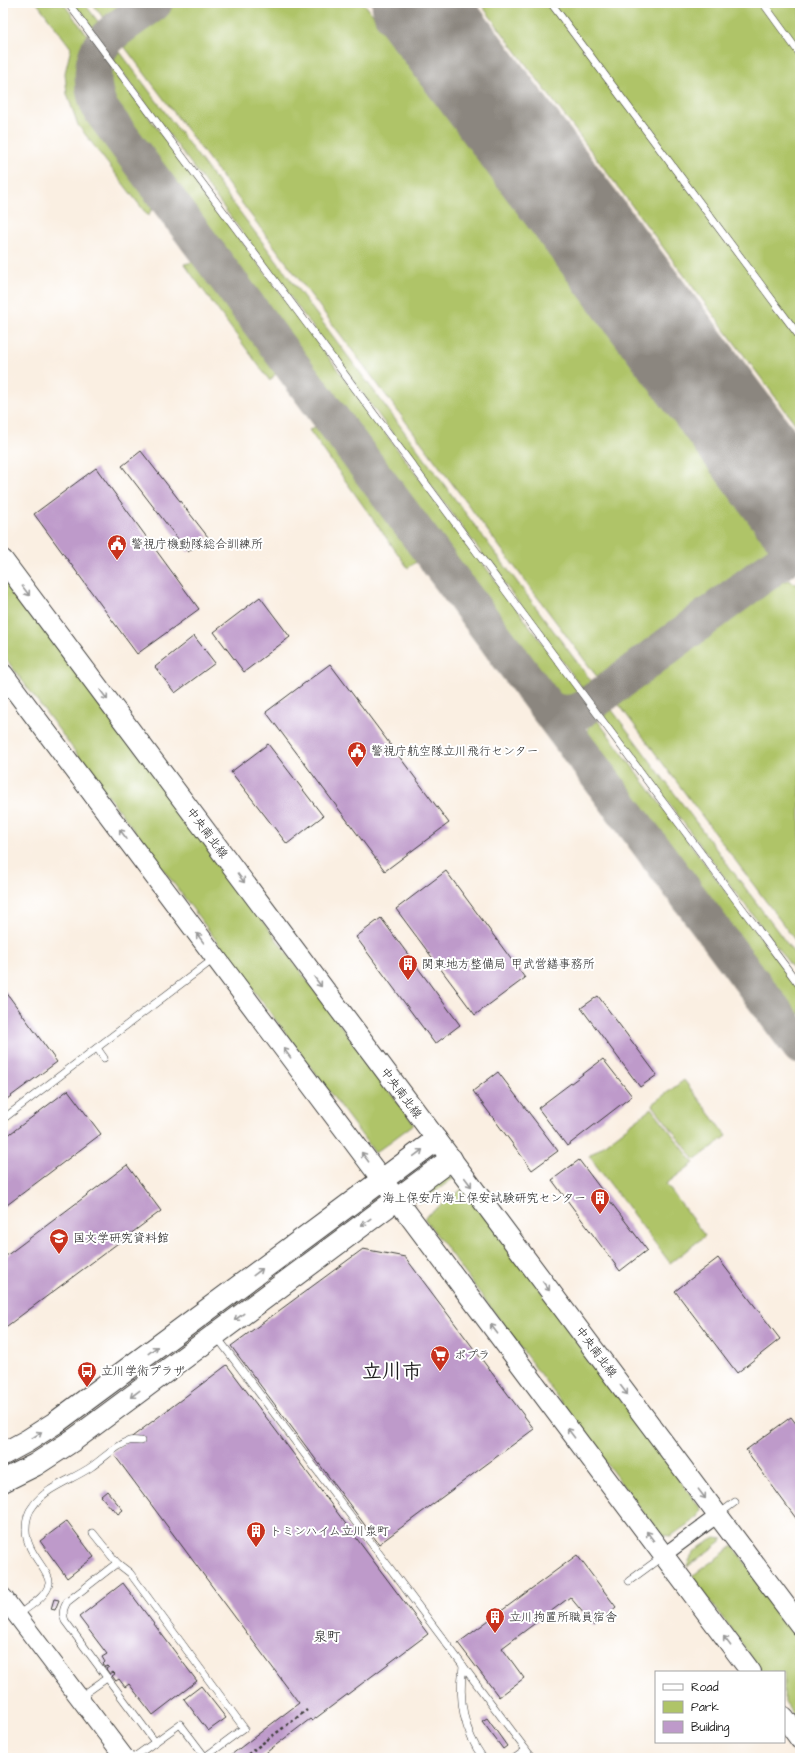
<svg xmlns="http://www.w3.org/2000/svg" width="803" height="1761" font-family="'Architects Daughter','Klee One',sans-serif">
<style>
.green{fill:#afc468;stroke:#667042}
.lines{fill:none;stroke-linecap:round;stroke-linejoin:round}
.taxiway{stroke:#8b867f;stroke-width:37}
.runway{stroke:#8b867f;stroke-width:93}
.building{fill:#be9aca}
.service-casing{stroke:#3d3c3a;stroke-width:8}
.minor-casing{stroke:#3d3c3a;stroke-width:16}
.tertiary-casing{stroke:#3d3c3a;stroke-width:20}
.secondary-casing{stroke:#3d3c3a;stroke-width:22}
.primary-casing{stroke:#3d3c3a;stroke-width:24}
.path{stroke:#3d3c3a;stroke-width:2.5;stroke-dasharray:3 3;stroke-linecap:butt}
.service{stroke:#fff;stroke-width:7}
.minor{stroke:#fff;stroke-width:14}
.tertiary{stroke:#fff;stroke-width:18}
.secondary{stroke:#fff;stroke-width:20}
.primary{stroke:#fff;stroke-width:22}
.oneway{stroke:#999}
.labels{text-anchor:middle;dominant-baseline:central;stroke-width:4;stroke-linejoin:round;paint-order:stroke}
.poi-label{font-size:12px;fill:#1c1c1c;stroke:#fff;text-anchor:start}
.street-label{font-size:12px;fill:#1c1c1c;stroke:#fff}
.quarter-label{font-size:14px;fill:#1c1c1c;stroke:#fff}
.town-label{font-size:20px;font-weight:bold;fill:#1c1c1c;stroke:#fff}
</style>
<rect width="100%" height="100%" fill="#fff"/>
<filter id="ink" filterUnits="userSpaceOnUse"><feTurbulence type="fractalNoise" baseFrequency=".025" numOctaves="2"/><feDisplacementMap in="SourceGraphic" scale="8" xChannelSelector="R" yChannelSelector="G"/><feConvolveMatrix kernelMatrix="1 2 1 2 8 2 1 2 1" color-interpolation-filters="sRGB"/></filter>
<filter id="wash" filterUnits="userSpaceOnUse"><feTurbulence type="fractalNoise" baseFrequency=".012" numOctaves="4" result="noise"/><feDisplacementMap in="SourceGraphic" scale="16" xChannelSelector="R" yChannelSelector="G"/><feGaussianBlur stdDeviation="0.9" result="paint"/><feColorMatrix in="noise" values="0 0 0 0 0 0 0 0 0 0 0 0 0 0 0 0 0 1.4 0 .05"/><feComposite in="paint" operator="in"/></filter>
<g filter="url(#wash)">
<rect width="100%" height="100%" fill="#faefe2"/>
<g class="green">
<path d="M 37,3 L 63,3 L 96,47 C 67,98 125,154 154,192 C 155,202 153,208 148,216 L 78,125 L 67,94 L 65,73 L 71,48 Z"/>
<polygon points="71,3 84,3 106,32 100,41"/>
<polygon points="92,3 143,3 111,28"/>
<path d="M 173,3 L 364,3 L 768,541 C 772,554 771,556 762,567 L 604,686 L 121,42 Z"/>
<polygon points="480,3 800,3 800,430"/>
<polygon points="117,48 598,690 589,697 112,58"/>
<path d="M 109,64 L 585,700 C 574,707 567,707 557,699 L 122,117 C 111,100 105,85 109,64 Z"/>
<polygon points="193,262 208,266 277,360 277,372 270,381 184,264"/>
<polygon points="323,426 329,427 423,557 408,568 309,430 315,427"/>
<polygon points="3,572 414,1124 375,1153 3,655"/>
<polygon points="789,580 800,586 800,947 617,702 769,587"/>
<polygon points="609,706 800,961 800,978 601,713"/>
<path d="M 595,717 L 800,990 L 800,1022 L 592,743 C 586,730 586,728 595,717 Z"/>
<polygon points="681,897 709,935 700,941 672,903"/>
<polygon points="719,946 753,992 743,999 709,953"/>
<polygon points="760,1001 794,1048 785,1054 751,1008"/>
<polygon points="684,1080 727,1136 695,1160 652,1104"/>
<polygon points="652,1108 694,1163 666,1184 705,1236 670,1263 589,1156"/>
<path d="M 447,1176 L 455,1177 L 418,1204 C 423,1191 435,1183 447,1176 Z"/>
<polygon points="465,1187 701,1509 698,1517 671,1536 663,1535 653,1526 424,1218"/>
<path d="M 715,1538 L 724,1539 L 687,1567 C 691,1551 702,1545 715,1538 Z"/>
<polygon points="733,1546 800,1637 800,1724 784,1702 784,1672 762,1672 692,1576"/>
</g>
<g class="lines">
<g class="taxiway">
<path d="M 154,3 C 139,14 121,25 107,38 C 89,58 90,88 101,110 L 800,1046"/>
<path d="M 546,706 C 557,715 569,715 582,710 L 800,547"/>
</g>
<polyline class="runway" points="418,3 800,514"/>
</g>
<g id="blocks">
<g class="building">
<polygon points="141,451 208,537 188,552 122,466"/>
<polygon points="96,468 199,609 137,654 34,514"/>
<polygon points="260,597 290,637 244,672 214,632"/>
<polygon points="194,636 215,663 175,693 155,667"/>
<polygon points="330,664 449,823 385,871 266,712"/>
<polygon points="268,744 323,816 287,844 231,772"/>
<polygon points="446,871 525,978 475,1015 396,909"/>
<polygon points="381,918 460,1025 435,1044 356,937"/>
<polygon points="3,988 57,1062 7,1099 3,1094"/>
<polygon points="598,996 657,1075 640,1087 581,1008"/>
<polygon points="603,1059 632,1096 567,1146 538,1108"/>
<polygon points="498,1072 558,1151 532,1170 473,1091"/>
<polygon points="68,1090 101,1134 3,1208 3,1139"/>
<polygon points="579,1160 647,1250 620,1271 552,1180"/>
<polygon points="127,1165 161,1211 3,1329 3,1251 6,1256"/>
<polygon points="363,1249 405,1257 534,1429 379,1544 231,1346"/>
<polygon points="718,1258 780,1339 737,1373 675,1291"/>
<polygon points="227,1365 428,1634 312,1721 310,1719 259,1758 227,1758 299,1703 112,1452"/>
<polygon points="791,1417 800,1429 800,1520 798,1521 746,1450"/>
<polygon points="107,1491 123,1510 118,1514 113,1508 112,1509 101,1496"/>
<polygon points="67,1521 94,1557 67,1578 40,1541"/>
<polygon points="577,1555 616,1607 594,1626 570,1597 502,1648 524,1678 499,1697 458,1643"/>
<polygon points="123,1583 197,1681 153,1715 129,1684 125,1687 119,1679 116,1681 112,1676 115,1674 113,1672 110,1674 106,1669 109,1667 108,1666 105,1667 103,1664 105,1662 102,1657 107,1654 79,1617"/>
<polygon points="54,1599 59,1600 55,1610 51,1609"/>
<polygon points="201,1686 226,1718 208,1731 184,1699"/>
<polygon points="487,1718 507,1746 503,1749 482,1721"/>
</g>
</g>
</g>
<g filter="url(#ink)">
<use href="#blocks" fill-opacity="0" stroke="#3d3c3a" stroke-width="1"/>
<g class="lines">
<g class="service-casing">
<g id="service">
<polyline points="68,3 800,986"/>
<polyline points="551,3 800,337"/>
<polyline points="763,3 800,54"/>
<polyline points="97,1048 104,1058"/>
<polyline points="3,1119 215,958"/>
<polyline points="217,1337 532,1758"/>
<polyline points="719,1514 735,1502"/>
<polyline points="93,1533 117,1563 130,1573 244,1728 205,1757 180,1724 133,1758"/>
<path d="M 117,1563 L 67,1602 C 63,1609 62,1613 65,1621 L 155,1742"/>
<polyline points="629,1581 663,1556"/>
<path d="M 17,1616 C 27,1607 46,1598 49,1584 C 51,1571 25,1553 26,1529 C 26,1521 28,1512 33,1506 C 46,1487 72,1480 91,1467 C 103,1459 115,1446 129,1441 C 132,1440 137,1441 141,1441"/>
<path d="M 463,1666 C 458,1700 463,1730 483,1758"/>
<polyline points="80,1697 107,1678"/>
<polyline points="515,1758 526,1750"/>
</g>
</g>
<g class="minor-casing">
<polyline id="minor" points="664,1555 718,1515"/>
</g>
<g class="tertiary-casing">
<polyline id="tertiary" points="3,1597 125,1758"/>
</g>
<g class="secondary-casing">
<g id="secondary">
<polyline points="3,560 800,1625"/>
<polyline points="3,674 751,1672"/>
<polyline points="784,1717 800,1739"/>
</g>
</g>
<g class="primary-casing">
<g id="primary">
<polyline points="3,1454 27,1441 55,1423 436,1140"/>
<polyline points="3,1481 35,1465 75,1439 451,1159"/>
</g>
</g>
<polyline class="path" points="243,1758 307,1710"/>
<use href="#service" class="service"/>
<use href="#minor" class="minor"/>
<use href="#tertiary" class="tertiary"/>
<use href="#secondary" class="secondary"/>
<use href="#primary" class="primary"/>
</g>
<defs><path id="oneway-shaft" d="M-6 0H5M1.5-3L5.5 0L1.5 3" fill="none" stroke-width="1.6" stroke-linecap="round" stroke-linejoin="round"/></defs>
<g class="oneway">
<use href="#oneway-shaft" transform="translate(26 591) rotate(53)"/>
<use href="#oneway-shaft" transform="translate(104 695) rotate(53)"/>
<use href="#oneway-shaft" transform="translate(123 834) rotate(-127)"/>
<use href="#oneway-shaft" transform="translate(241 878) rotate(53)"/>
<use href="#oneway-shaft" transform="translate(200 938) rotate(-127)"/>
<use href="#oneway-shaft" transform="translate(318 982) rotate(53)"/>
<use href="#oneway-shaft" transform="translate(287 1053) rotate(-127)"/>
<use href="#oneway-shaft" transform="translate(418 1153) rotate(-37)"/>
<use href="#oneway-shaft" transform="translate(365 1157) rotate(-127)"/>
<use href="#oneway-shaft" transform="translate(468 1182) rotate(53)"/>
<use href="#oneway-shaft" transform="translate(366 1222) rotate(143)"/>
<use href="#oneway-shaft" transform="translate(258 1272) rotate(-37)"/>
<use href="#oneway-shaft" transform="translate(546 1286) rotate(53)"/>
<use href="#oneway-shaft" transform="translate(239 1317) rotate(143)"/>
<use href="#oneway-shaft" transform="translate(494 1329) rotate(-127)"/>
<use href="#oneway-shaft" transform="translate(153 1350) rotate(-37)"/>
<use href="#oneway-shaft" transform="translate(624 1390) rotate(53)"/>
<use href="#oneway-shaft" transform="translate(135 1394) rotate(143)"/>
<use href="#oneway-shaft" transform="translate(571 1433) rotate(-127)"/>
<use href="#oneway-shaft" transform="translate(37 1435) rotate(-33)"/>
<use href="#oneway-shaft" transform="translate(702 1494) rotate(53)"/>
<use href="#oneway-shaft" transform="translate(650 1536) rotate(-127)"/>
<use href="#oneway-shaft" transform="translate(727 1641) rotate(-127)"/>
</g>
</g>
<defs>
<g id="civic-pin" transform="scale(1)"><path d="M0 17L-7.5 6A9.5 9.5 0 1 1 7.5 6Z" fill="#c8321e" stroke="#fff"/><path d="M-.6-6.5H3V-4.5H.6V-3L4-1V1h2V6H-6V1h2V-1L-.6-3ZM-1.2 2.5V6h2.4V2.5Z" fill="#fff"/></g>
<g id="building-pin" transform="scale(1)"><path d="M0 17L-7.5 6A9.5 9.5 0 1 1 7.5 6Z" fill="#c8321e" stroke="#fff"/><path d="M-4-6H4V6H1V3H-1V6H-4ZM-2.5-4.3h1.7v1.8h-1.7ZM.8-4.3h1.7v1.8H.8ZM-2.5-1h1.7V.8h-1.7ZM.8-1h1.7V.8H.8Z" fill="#fff"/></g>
<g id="university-pin" transform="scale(1)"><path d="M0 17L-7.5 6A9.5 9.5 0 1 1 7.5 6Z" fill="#c8321e" stroke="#fff"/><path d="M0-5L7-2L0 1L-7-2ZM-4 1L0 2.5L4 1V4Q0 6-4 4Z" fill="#fff"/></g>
<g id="supermarket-pin" transform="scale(1)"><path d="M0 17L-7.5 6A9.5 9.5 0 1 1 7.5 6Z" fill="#c8321e" stroke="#fff"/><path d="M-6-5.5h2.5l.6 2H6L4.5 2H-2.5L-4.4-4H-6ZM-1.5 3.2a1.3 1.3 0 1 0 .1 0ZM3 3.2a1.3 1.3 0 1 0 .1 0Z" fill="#fff"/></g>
<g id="bus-pin" transform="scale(1)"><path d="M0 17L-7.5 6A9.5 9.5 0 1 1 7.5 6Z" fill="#c8321e" stroke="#fff"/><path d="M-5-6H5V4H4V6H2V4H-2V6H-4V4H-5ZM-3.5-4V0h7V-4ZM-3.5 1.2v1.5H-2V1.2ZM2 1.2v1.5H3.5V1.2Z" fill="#fff"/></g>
</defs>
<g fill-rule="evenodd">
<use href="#civic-pin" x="117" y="544"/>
<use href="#civic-pin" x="357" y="751"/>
<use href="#building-pin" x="408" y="964"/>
<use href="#building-pin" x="600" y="1198"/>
<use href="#university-pin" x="59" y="1238"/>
<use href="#supermarket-pin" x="440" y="1355"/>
<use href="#bus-pin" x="87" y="1371"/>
<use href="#building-pin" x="256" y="1531"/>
<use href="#building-pin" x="495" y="1617"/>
</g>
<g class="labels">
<g class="poi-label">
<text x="131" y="544">警視庁機動隊総合訓練所</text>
<text x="371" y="751">警視庁航空隊立川飛行センター</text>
<text x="422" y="964">関東地方整備局 甲武営繕事務所</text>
<text x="586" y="1198" text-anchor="end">海上保安庁海上保安試験研究センター</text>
<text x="73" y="1238">国文学研究資料館</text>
<text x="454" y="1355">ポプラ</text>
<text x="101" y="1371">立川学術プラザ</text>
<text x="270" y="1531">トミンハイム立川泉町</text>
<text x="509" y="1617">立川拘置所職員宿舎</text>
</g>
<g class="street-label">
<text transform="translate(207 833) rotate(53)">中央南北線</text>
<text transform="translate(401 1093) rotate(53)">中央南北線</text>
<text transform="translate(596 1352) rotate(53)">中央南北線</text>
</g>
<g class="quarter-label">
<text x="327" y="1637">泉町</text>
</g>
<g class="town-label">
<text x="392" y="1372">立川市</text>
</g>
</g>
<rect width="803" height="1761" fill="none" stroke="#fff" stroke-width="16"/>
<rect x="655" y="1671" width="130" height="72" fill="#ffffff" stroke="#a4a4a4"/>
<rect x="663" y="1684" width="20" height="6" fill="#ffffff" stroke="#a4a4a4"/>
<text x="691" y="1691" font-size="12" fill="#1c1c1c">Road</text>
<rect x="663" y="1701" width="20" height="12" fill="#afc468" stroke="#a4a4a4"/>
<text x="691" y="1711" font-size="12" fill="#1c1c1c">Park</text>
<rect x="663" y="1721" width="20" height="12" fill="#be9aca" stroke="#a4a4a4"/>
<text x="691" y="1731" font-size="12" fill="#1c1c1c">Building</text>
</svg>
